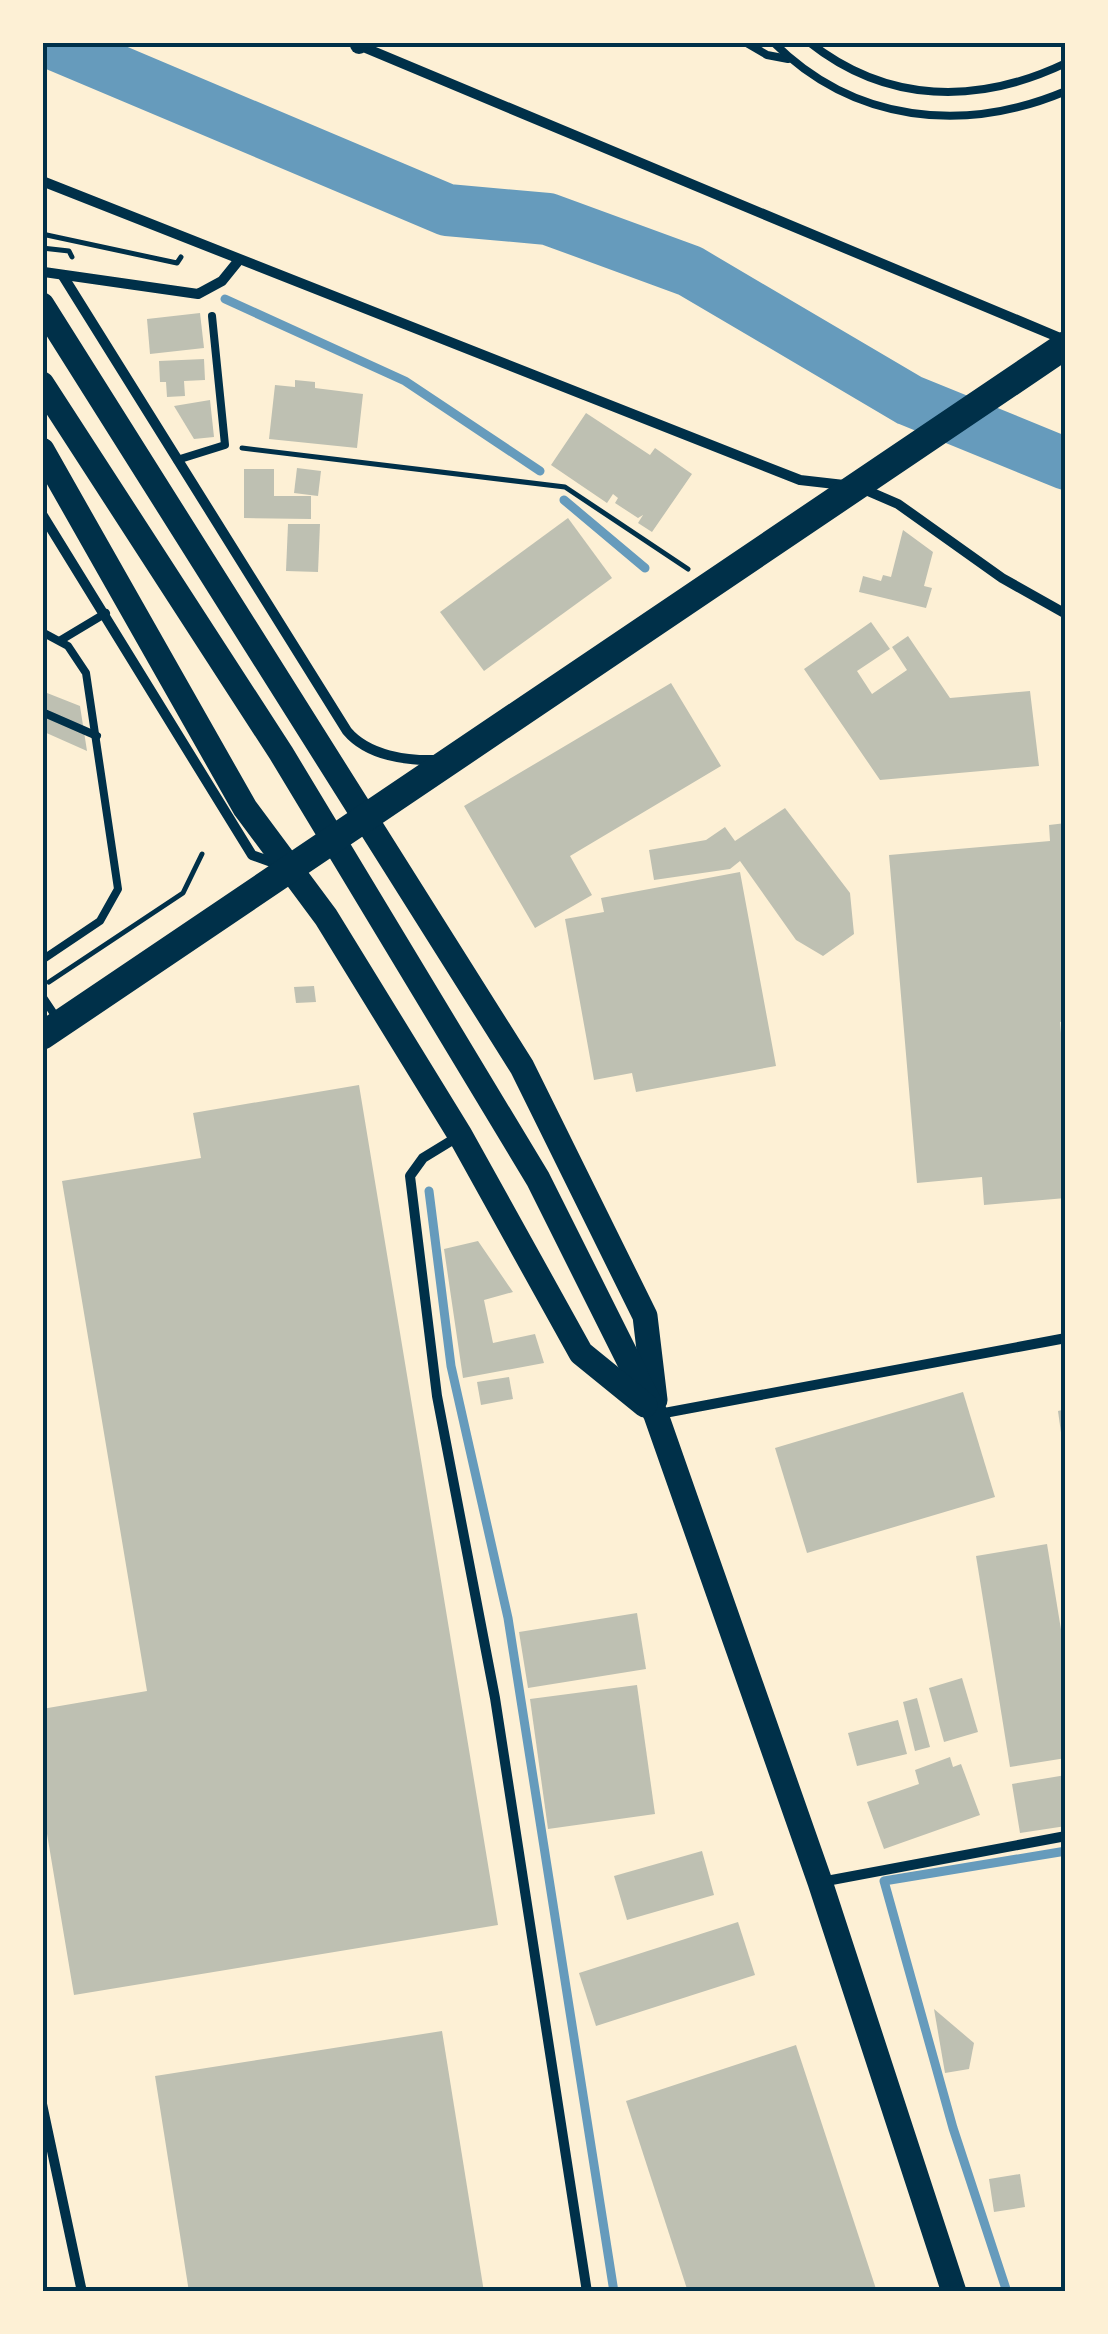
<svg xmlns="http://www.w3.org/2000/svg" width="1108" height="2334" font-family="Spectral,serif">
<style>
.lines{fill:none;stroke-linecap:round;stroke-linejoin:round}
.stream{stroke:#669bbc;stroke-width:9}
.river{stroke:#669bbc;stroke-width:52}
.building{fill:#bec0b2}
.path{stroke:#003049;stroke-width:5}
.service{stroke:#003049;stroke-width:8}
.minor{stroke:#003049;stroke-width:10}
.tertiary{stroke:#003049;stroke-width:18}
.primary{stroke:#003049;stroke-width:25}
.trunk{stroke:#003049;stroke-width:28}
.neatline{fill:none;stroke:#003049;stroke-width:4}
</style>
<rect width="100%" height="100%" fill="#fdf0d5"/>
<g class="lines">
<g class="stream">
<polyline points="225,299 405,381 540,471"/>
<polyline points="564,500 645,568"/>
<polyline points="429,1191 451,1366 508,1618 614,2292"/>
<polyline points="1007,2292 953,2128 884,1881 1066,1851"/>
</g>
<polyline class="river" points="49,42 447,210 548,219 690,271 909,400 1066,464"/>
</g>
<g class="building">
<polygon points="200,313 204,348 150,354 147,319"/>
<polygon points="204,359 205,380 184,381 185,396 167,397 166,382 160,382 159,361"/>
<polygon points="295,380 315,382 315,388 363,394 357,448 269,439 275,385 295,387"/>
<polygon points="210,400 214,437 194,439 174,406"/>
<polygon points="586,413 650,455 655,448 692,474 652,532 638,523 643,515 638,518 615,503 618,498 613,494 607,503 551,465"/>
<polygon points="297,468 321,471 318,496 294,493"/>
<polygon points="244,469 274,469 274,496 311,496 311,519 244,518"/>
<polygon points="568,518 612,578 484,671 440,612"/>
<polygon points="288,524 320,524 318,572 286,571"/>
<polygon points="903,530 933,552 924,586 932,588 926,608 859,592 863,576 881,581 883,575 891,577"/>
<polygon points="871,622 890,649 857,671 872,694 907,670 892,647 908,636 950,698 1030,691 1039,766 880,780 804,669"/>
<polygon points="671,683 721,766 570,856 592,895 535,928 464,806"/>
<polygon points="42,691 80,706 87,751 42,731"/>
<polygon points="785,808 850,893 854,934 823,956 796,940 740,861 730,869 654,880 649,850 706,840 725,827 735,841"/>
<polygon points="1066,823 1066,1021 1060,1022 1066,1090 1066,1198 984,1205 982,1177 917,1183 889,855 1050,841 1049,825"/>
<polygon points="740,872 776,1066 636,1092 632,1073 594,1080 565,919 604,912 601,898"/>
<polygon points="314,986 316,1002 296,1003 294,987"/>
<polygon points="359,1085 498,1925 74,1995 42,1804 42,1709 147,1691 62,1181 201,1158 193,1113"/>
<polygon points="478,1241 513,1292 484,1300 493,1343 535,1334 544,1363 463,1378 444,1249"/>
<polygon points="509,1377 513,1399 481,1405 477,1382"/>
<polygon points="963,1392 995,1497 807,1553 775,1448"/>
<polygon points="1066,1409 1066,1447 1063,1447 1058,1411"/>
<polygon points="1047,1544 1066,1660 1066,1758 1010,1767 976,1556"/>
<polygon points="637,1613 646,1669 528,1688 519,1632"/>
<polygon points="962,1678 978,1732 944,1742 929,1688"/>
<polygon points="637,1685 655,1814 548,1829 530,1699"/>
<polygon points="917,1698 930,1747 915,1751 903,1702"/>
<polygon points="898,1720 907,1754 857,1766 848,1733"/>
<polygon points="950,1757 953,1767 961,1764 980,1815 884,1849 867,1802 919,1784 915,1770"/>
<polygon points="1066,1775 1066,1826 1020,1833 1012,1784"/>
<polygon points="702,1851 714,1895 627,1920 614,1876"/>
<polygon points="738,1922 755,1975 596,2026 579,1973"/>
<polygon points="934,2009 974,2043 969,2069 945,2073"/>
<polygon points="442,2031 484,2292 189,2292 155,2076"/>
<polygon points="796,2045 877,2292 688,2292 626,2101"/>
<polygon points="1020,2174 1025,2207 994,2212 989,2179"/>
</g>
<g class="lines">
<g class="path">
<polyline points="42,234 177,263 181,257"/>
<polyline points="42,248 69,251 72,257"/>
<polyline points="242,448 565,487 688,569"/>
<polyline points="49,982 183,893 202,854"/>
</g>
<g class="service">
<polyline points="745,42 767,55 788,59"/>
<path d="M 773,42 C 854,123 964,134 1066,91"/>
<path d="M 809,42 C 887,104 978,105 1066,63"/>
<polyline points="177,460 225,445 212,316"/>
<polyline points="42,632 68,646 86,673 118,889 100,921 42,960"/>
<polyline points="61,640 106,613"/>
<polyline points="42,712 97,736"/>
<polyline points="42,996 58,1020"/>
</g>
<g class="minor">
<polyline points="356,44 1065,340"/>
<polyline points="42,181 800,480 844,485"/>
<polyline points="44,272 198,294 222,281 239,260"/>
<path d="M 63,276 L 347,731 C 368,756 407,761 438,760"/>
<polyline points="861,488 898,504 1002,578 1066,614"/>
<polyline points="42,514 252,855 280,865"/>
<polyline points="459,1136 423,1158 410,1176 437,1396 495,1698 587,2292"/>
<polyline points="659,1414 1066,1338"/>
<polyline points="821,1882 1066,1836"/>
<polyline points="42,2104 82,2292"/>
</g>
<polyline class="tertiary" points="359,45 359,42"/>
<g class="primary">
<polyline points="42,305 522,1067 645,1316 655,1400"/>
<polyline points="42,384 281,753 538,1179 656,1415 820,1882 954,2292"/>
<polyline points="42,450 245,808 326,917 460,1135 581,1353 645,1405"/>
</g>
<polyline class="trunk" points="42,1036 1066,345"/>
</g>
<rect width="1108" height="2334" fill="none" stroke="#fdf0d5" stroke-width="90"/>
<rect x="45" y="45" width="1018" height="2244" class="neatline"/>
</svg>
